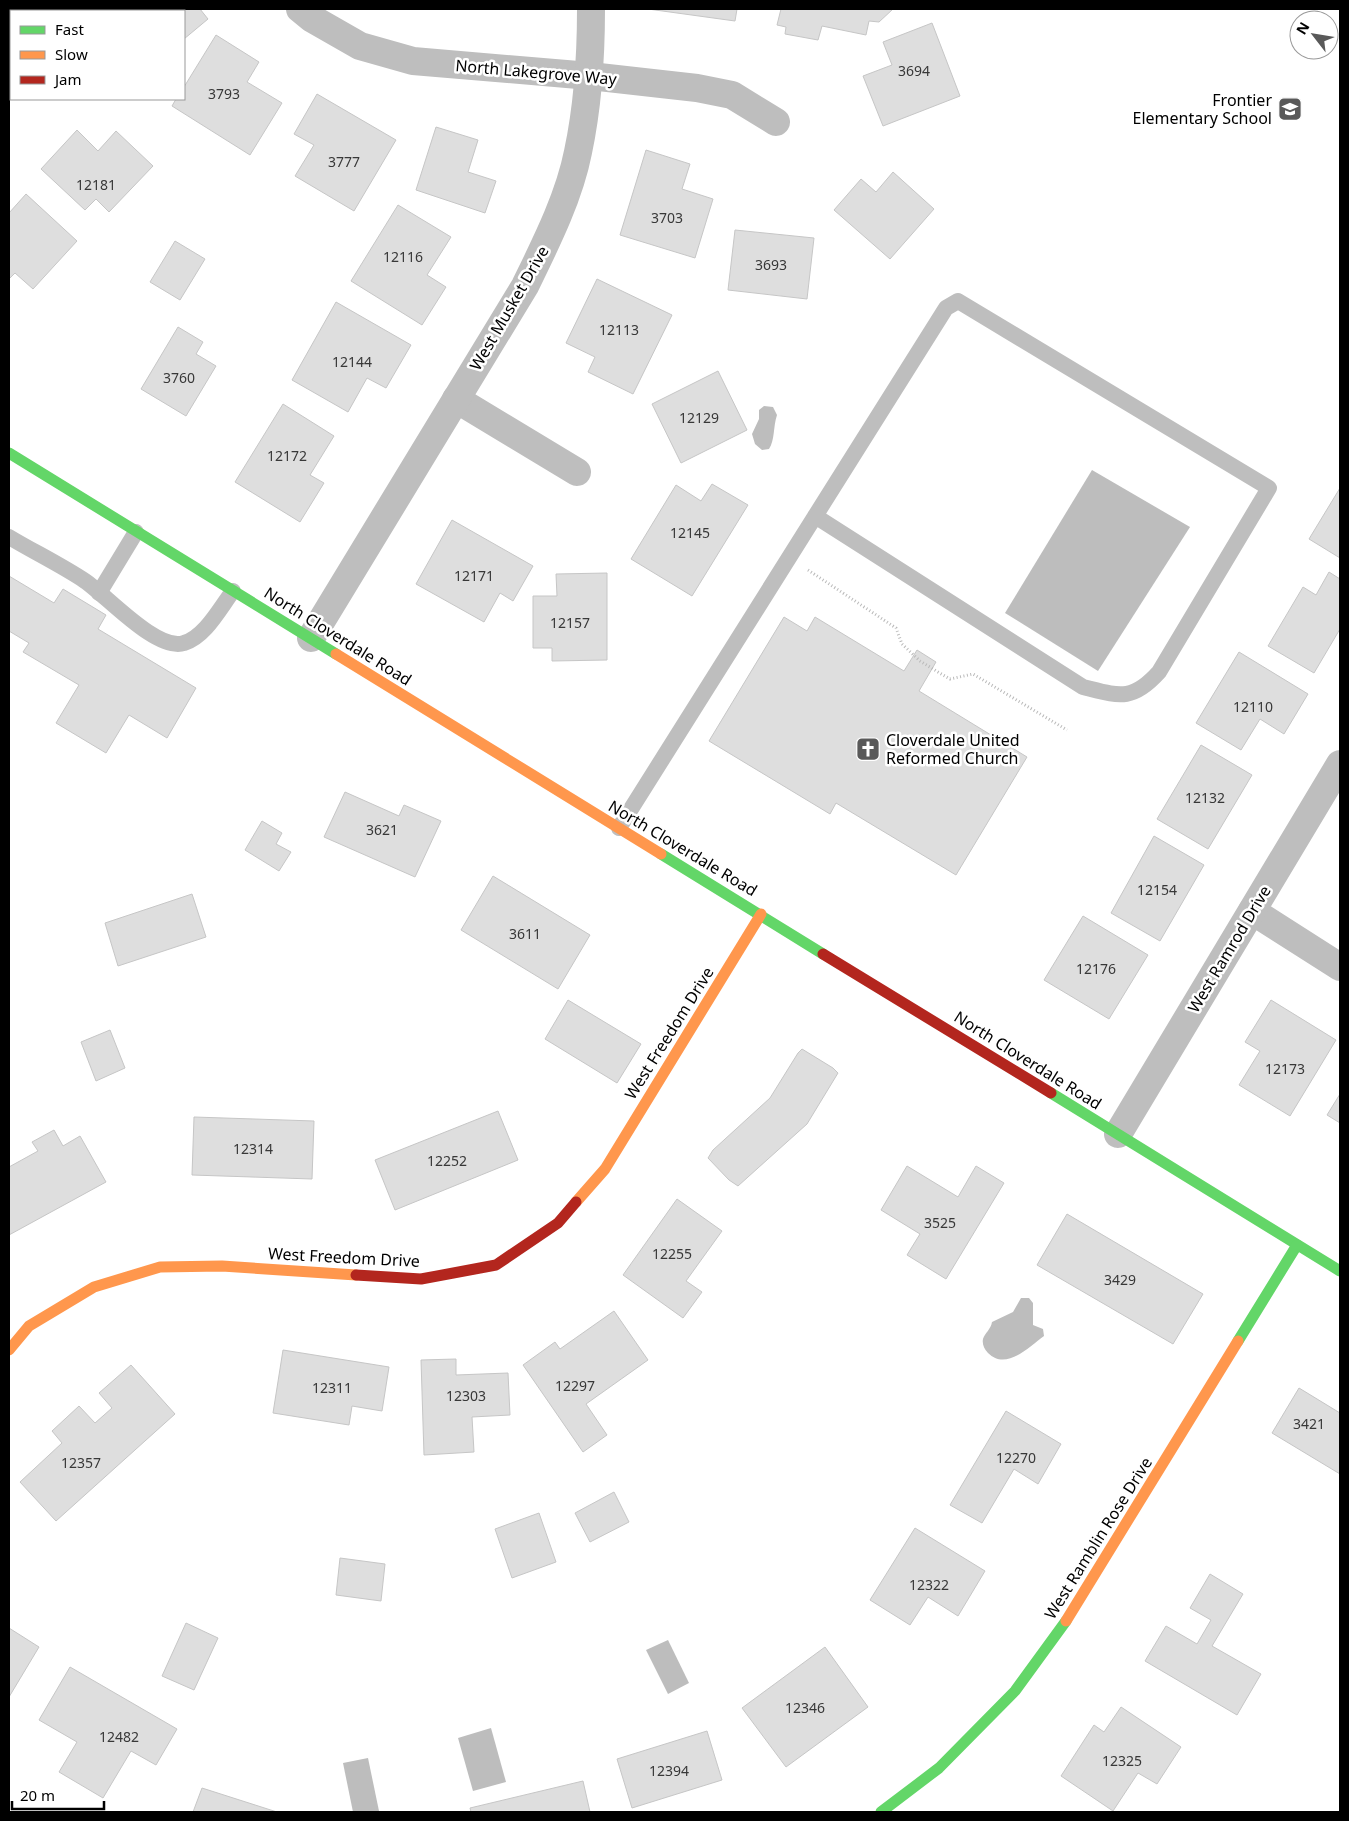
<svg xmlns="http://www.w3.org/2000/svg" width="1349" height="1821" font-family="'Noto Sans',sans-serif">
<style>
.water{fill:#bdbdbd}
.building{fill:#dedede;stroke:#c6c6c6}
.lines{fill:none;stroke-linecap:round;stroke-linejoin:round}
.path{stroke:#b9b9b9;stroke-width:3;stroke-dasharray:1 2.5;stroke-linecap:butt}
.lane{stroke:#bebebe;stroke-width:16}
.street{stroke:#bebebe;stroke-width:28}
.fast{stroke:#63d668;stroke-width:11}
.slow{stroke:#ff974d;stroke-width:11}
.jam{stroke:#b3261e;stroke-width:11}
.labels{text-anchor:middle;dominant-baseline:central;stroke-width:5;stroke-linejoin:round;paint-order:stroke}
.number-label{font-size:14px;fill:#383838}
.street-label{font-size:16px;fill:#000;stroke:#fff}
.poi-label{font-size:16px;fill:#000;stroke:#fff;text-anchor:end}
</style>
<rect width="100%" height="100%" fill="#fff"/>
<g class="water">
<path d="M 764,406 L 773,407 L 777,415 C 773,427 775,440 769,449 L 762,450 L 755,444 L 752,434 L 759,419 L 759,410 Z"/>
<polygon points="1092,470 1190,527 1098,671 1005,613"/>
<path d="M 1021,1298 L 1029,1298 L 1033,1303 L 1033,1325 L 1043,1329 L 1044,1336 C 1029,1347 1006,1371 988,1353 C 984,1349 982,1344 983,1339 C 985,1333 991,1329 992,1322 L 1013,1312 Z"/>
<polygon points="668,1640 689,1683 668,1694 646,1650"/>
<polygon points="491,1728 506,1782 473,1791 458,1738"/>
<polygon points="368,1758 379,1811 353,1812 343,1763"/>
</g>
<g class="building">
<polygon points="111,9 200,9 208,19 184,39 184,11 113,11"/>
<polygon points="648,9 737,9 735,21"/>
<polygon points="781,9 893,9 879,22 869,21 866,35 822,26 818,40 785,34 786,27 777,25"/>
<polygon points="932,23 960,96 883,126 863,76 892,65 883,42"/>
<polygon points="216,35 259,62 247,82 282,103 250,155 172,106 176,99 184,99 184,87"/>
<polygon points="317,94 396,140 354,211 295,176 314,145 294,134"/>
<polygon points="436,127 478,140 468,172 496,181 485,213 416,190"/>
<polygon points="77,130 98,151 116,131 153,166 109,212 96,199 85,210 41,169"/>
<polygon points="646,150 690,164 682,189 713,199 695,258 620,235"/>
<polygon points="893,172 934,209 890,259 834,210 861,179 876,192"/>
<polygon points="26,194 77,241 33,289 15,273 9,279 9,213"/>
<polygon points="398,205 451,237 427,275 446,287 422,325 351,281"/>
<polygon points="735,230 814,238 807,299 728,290"/>
<polygon points="175,241 205,259 180,300 150,282"/>
<polygon points="597,279 672,315 633,394 588,372 595,357 566,343"/>
<polygon points="336,302 411,345 386,388 367,378 348,412 292,380"/>
<polygon points="178,327 203,342 196,354 216,366 186,416 141,389"/>
<polygon points="718,371 747,430 681,463 652,404"/>
<polygon points="283,404 334,436 310,475 324,483 300,522 235,482"/>
<polygon points="712,484 748,505 692,596 631,559 676,485 701,501"/>
<polygon points="1340,488 1340,558 1309,539"/>
<polygon points="452,520 533,566 513,601 500,593 484,622 416,584"/>
<polygon points="1329,572 1340,579 1340,629 1314,673 1268,646 1303,587 1316,595"/>
<polygon points="607,573 607,660 552,661 552,648 533,648 533,596 557,596 556,574"/>
<polygon points="9,576 54,603 63,589 106,615 98,629 196,688 167,738 129,715 106,753 56,723 79,685 23,652 29,643 9,631"/>
<polygon points="784,617 807,631 815,617 904,671 917,650 936,662 919,691 1027,757 956,875 836,803 830,814 709,741"/>
<polygon points="1239,652 1308,694 1284,734 1260,719 1241,750 1196,723"/>
<polygon points="1201,745 1252,775 1208,849 1157,819"/>
<polygon points="345,792 399,816 404,805 441,821 415,877 324,837"/>
<polygon points="262,821 282,833 276,844 291,852 279,871 245,850"/>
<polygon points="1154,836 1204,865 1160,941 1111,913"/>
<polygon points="493,876 590,935 558,989 461,930"/>
<polygon points="192,894 206,937 118,966 105,923"/>
<polygon points="1083,916 1148,955 1109,1019 1044,980"/>
<polygon points="568,1000 641,1044 617,1083 545,1039"/>
<polygon points="1271,1000 1336,1040 1290,1116 1239,1085 1260,1051 1245,1042"/>
<polygon points="110,1030 125,1068 96,1081 81,1042"/>
<polygon points="802,1049 833,1068 838,1073 807,1124 738,1186 729,1180 708,1158 713,1150 770,1098 798,1053"/>
<polygon points="1340,1094 1340,1123 1327,1115"/>
<polygon points="498,1111 518,1160 395,1210 375,1160"/>
<polygon points="194,1117 314,1121 312,1179 192,1175"/>
<polygon points="54,1130 63,1146 80,1136 106,1182 9,1235 9,1167 38,1151 32,1142"/>
<polygon points="907,1166 958,1197 976,1166 1004,1183 946,1279 907,1255 920,1234 881,1210"/>
<polygon points="677,1199 722,1231 686,1281 702,1292 683,1318 623,1275"/>
<polygon points="1067,1214 1203,1294 1173,1344 1037,1265"/>
<polygon points="614,1311 648,1360 586,1404 607,1435 583,1452 523,1365 555,1342 560,1349"/>
<polygon points="283,1350 389,1367 382,1411 352,1406 349,1425 273,1413"/>
<polygon points="456,1359 456,1375 508,1373 510,1415 472,1417 474,1452 424,1455 421,1360"/>
<polygon points="131,1365 175,1414 56,1521 20,1482 62,1443 52,1431 79,1406 95,1423 112,1408 99,1393"/>
<polygon points="1299,1388 1340,1413 1340,1474 1272,1433"/>
<polygon points="1006,1411 1061,1444 1038,1484 1014,1469 982,1523 950,1505"/>
<polygon points="614,1492 629,1522 590,1542 575,1513"/>
<polygon points="539,1513 556,1562 512,1578 495,1529"/>
<polygon points="915,1528 985,1571 958,1616 928,1597 910,1625 870,1600"/>
<polygon points="340,1558 385,1564 381,1601 336,1595"/>
<polygon points="1210,1574 1243,1594 1212,1646 1261,1674 1237,1715 1145,1661 1166,1626 1197,1644 1211,1620 1190,1608"/>
<polygon points="186,1623 218,1638 194,1690 162,1676"/>
<polygon points="9,1628 39,1647 9,1697"/>
<polygon points="825,1647 868,1707 786,1767 742,1708"/>
<polygon points="70,1667 177,1729 156,1765 131,1751 103,1798 59,1772 77,1742 39,1720"/>
<polygon points="1121,1707 1181,1747 1157,1784 1138,1773 1113,1811 1061,1776 1094,1725 1104,1732"/>
<polygon points="707,1731 722,1780 632,1808 617,1759"/>
<polygon points="583,1781 590,1812 471,1812 470,1808"/>
<polygon points="202,1788 277,1812 193,1812"/>
</g>
<g class="lines">
<polyline class="path" points="808,570 896,628 902,644 920,661 938,672 950,679 973,674 1067,730"/>
<g class="lane">
<path d="M 9,537 C 34,552 61,565 85,581 C 107,596 157,652 184,643 C 205,637 220,608 233,591"/>
<polyline points="99,593 136,532"/>
<path d="M 619,828 L 946,308 L 958,301 L 1269,488 L 1159,672 C 1132,702 1119,696 1083,687 L 815,516"/>
</g>
<g class="street">
<polyline points="300,9 311,18 360,46 413,61 590,76 697,88 732,95 776,122"/>
<polyline points="456,399 577,472"/>
<path d="M 311,638 L 525,286 C 545,245 569,198 578,152 C 588,105 591,57 591,9"/>
<polyline points="1252,911 1340,967"/>
<polyline points="1118,1134 1340,764"/>
</g>
<g class="fast">
<polyline points="9,453 336,654"/>
<polyline points="661,854 823,954"/>
<polyline points="1051,1093 1340,1271"/>
<polyline points="1238,1341 1297,1245"/>
<polyline points="881,1812 939,1768 1015,1691 1066,1621"/>
</g>
<g class="slow">
<polyline points="336,654 661,854"/>
<polyline points="576,1202 605,1169 761,914"/>
<polyline points="9,1350 29,1326 94,1287 160,1267 222,1266 356,1275"/>
<polyline points="1066,1621 1238,1341"/>
</g>
<g class="jam">
<polyline points="823,954 1051,1093"/>
<polyline points="356,1275 421,1279 496,1265 558,1223 576,1202"/>
</g>
</g>
<defs>
<g id="school-square" transform="scale(1.25)"><rect x="-9" y="-9" width="18" height="18" rx="4" fill="#595959" stroke="#fff"/><path d="M0-5L7-2L0 1L-7-2ZM-4 1L0 2.5L4 1V4Q0 6-4 4Z" fill="#fff"/></g>
<g id="church-square" transform="scale(1.25)"><rect x="-9" y="-9" width="18" height="18" rx="4" fill="#595959" stroke="#fff"/><path d="M-1.2-6h2.4v3.5h3.3v2.4h-3.3V6h-2.4V-.1h-3.3v-2.4h3.3Z" fill="#fff"/></g>
</defs>
<g fill-rule="evenodd">
<use href="#school-square" x="1290" y="109"/>
<use href="#church-square" x="868" y="749"/>
</g>
<g class="labels">
<g class="number-label">
<text x="914" y="70">3694</text>
<text x="224" y="93">3793</text>
<text x="344" y="161">3777</text>
<text x="96" y="184">12181</text>
<text x="667" y="217">3703</text>
<text x="403" y="256">12116</text>
<text x="771" y="264">3693</text>
<text x="619" y="329">12113</text>
<text x="352" y="361">12144</text>
<text x="179" y="377">3760</text>
<text x="699" y="417">12129</text>
<text x="287" y="455">12172</text>
<text x="690" y="532">12145</text>
<text x="474" y="575">12171</text>
<text x="570" y="622">12157</text>
<text x="1253" y="706">12110</text>
<text x="1205" y="797">12132</text>
<text x="382" y="829">3621</text>
<text x="1157" y="889">12154</text>
<text x="525" y="933">3611</text>
<text x="1096" y="968">12176</text>
<text x="1285" y="1068">12173</text>
<text x="253" y="1148">12314</text>
<text x="447" y="1160">12252</text>
<text x="940" y="1222">3525</text>
<text x="672" y="1253">12255</text>
<text x="1120" y="1279">3429</text>
<text x="575" y="1385">12297</text>
<text x="332" y="1387">12311</text>
<text x="466" y="1395">12303</text>
<text x="1309" y="1423">3421</text>
<text x="1016" y="1457">12270</text>
<text x="81" y="1462">12357</text>
<text x="929" y="1584">12322</text>
<text x="805" y="1707">12346</text>
<text x="119" y="1736">12482</text>
<text x="1122" y="1760">12325</text>
<text x="669" y="1770">12394</text>
</g>
<g class="street-label">
<text transform="translate(536 72) rotate(5)">North Lakegrove Way</text>
<text transform="translate(509 308) rotate(-60)">West Musket Drive</text>
<text transform="translate(338 636) rotate(32)">North Cloverdale Road</text>
<text transform="translate(683 848) rotate(31)">North Cloverdale Road</text>
<text transform="translate(1229 949) rotate(-59)">West Ramrod Drive</text>
<text transform="translate(669 1033) rotate(-58)">West Freedom Drive</text>
<text transform="translate(1028 1060) rotate(32)">North Cloverdale Road</text>
<text transform="translate(344 1257) rotate(3)">West Freedom Drive</text>
<text transform="translate(1098 1538) rotate(-58)">West Ramblin Rose Drive</text>
</g>
<g class="poi-label">
<text x="1272" y="100">Frontier<tspan x="1272" dy="18">Elementary School</tspan></text>
<text x="886" y="740" text-anchor="start">Cloverdale United<tspan x="886" dy="18">Reformed Church</tspan></text>
</g>
</g>
<rect width="1349" height="1821" fill="none" stroke="#000000" stroke-width="20"/>
<rect x="10" y="10" width="175" height="90" fill="#ffffff" stroke="#999999"/>
<rect x="20" y="26" width="25" height="8" fill="#63d668" stroke="#999999"/>
<text x="55" y="35" font-size="15" fill="#000000">Fast</text>
<rect x="20" y="51" width="25" height="8" fill="#ff974d" stroke="#999999"/>
<text x="55" y="60" font-size="15" fill="#000000">Slow</text>
<rect x="20" y="76" width="25" height="8" fill="#b3261e" stroke="#999999"/>
<text x="55" y="85" font-size="15" fill="#000000">Jam</text>
<g transform="translate(1314 35) rotate(301)"><circle r="24" fill="#ffffff" stroke="#999999"/>
<path d="M0-4L9 19L0 12L-9 19Z" fill="#595959"/>
<text y="-8" font-size="14" font-weight="bold" text-anchor="middle" fill="#000000">N</text>
</g>
<path d="M12 1801v8h92v-8" fill="none" stroke="#000000" stroke-width="2.5"/>
<text x="20" y="1801" font-size="15" fill="#000000" stroke="#ffffff" stroke-width="4" paint-order="stroke">20 m</text>
</svg>
